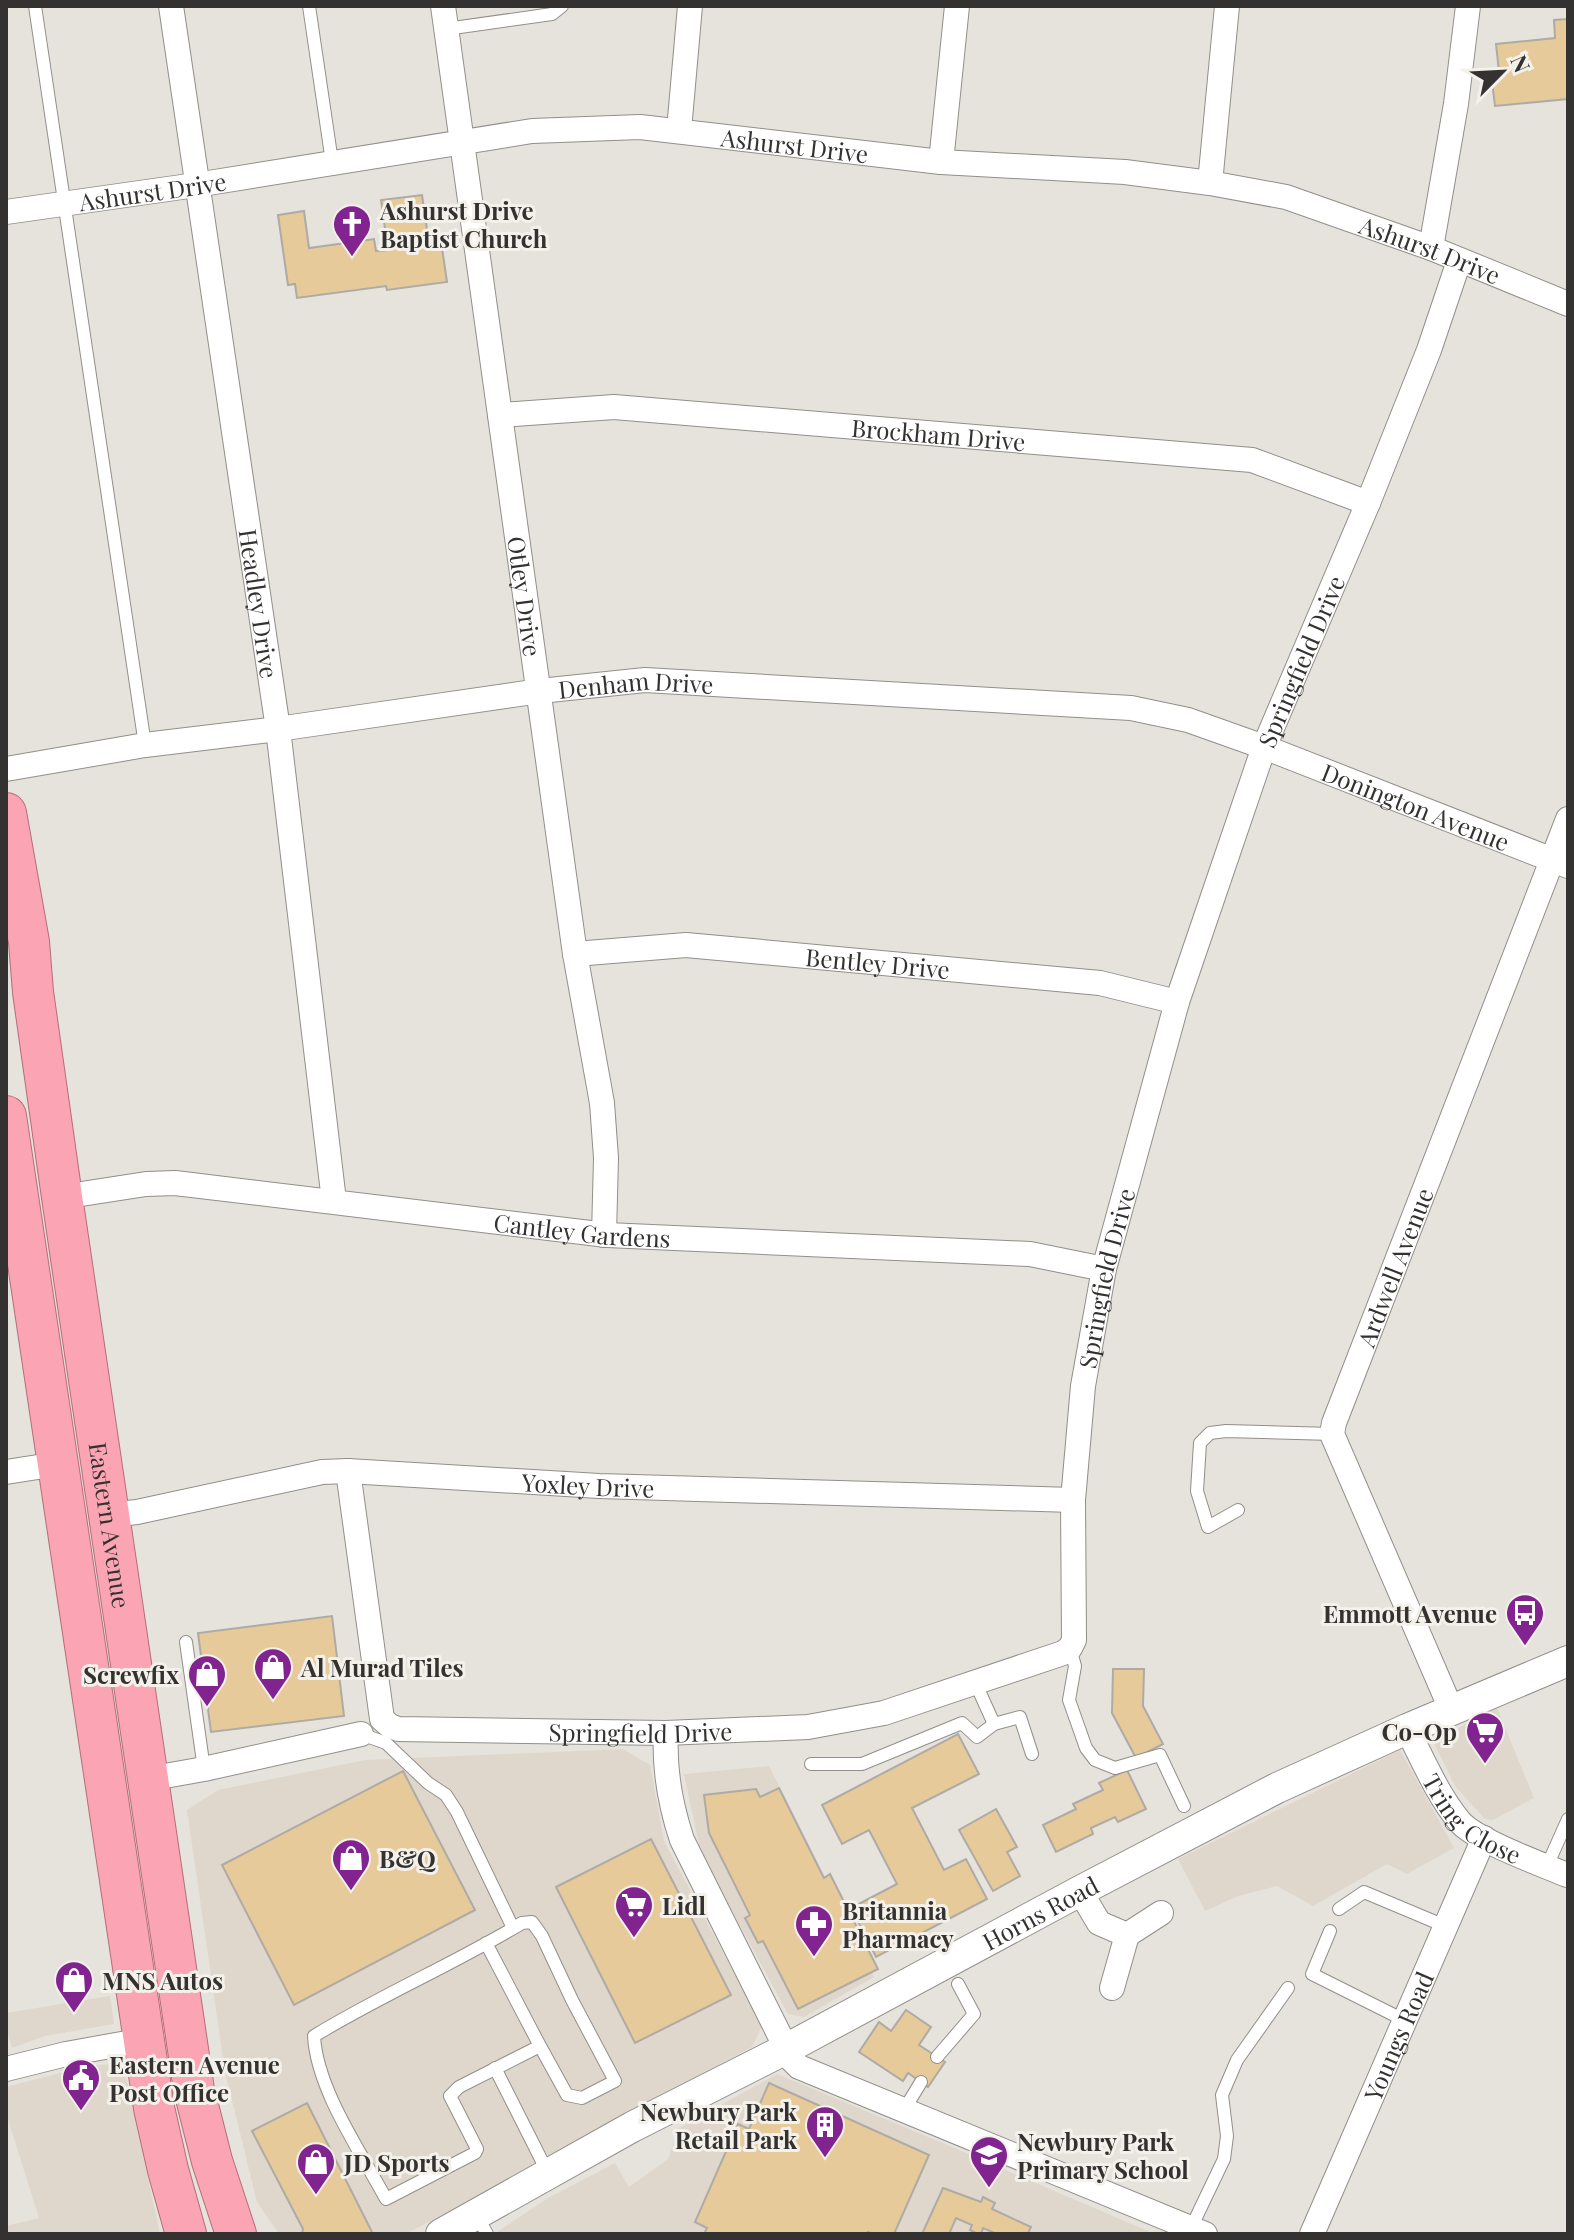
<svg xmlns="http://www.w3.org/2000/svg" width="1574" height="2240" font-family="'Playfair Display',serif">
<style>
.built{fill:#dfd7cb}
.building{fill:#e7ca9a;stroke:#aeaaa5;stroke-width:2}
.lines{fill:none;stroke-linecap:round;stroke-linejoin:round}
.service-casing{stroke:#928f8a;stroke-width:14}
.minor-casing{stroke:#928f8a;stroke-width:26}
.tertiary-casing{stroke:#928f8a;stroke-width:32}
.trunk-casing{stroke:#b46e79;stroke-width:42}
.service{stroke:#fff;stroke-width:12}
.minor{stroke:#fff;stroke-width:24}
.tertiary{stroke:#fff;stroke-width:30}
.trunk{stroke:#fba4b3;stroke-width:40}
.labels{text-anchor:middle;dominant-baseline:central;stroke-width:6;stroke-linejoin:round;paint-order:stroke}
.street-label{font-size:24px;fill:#333230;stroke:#f4f0ea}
.poi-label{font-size:24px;font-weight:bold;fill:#333230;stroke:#f4f0ea;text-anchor:start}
</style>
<rect width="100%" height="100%" fill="#e6e3dd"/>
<g class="built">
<polygon points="1497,1708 1534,1798 1493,1820 1485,1819 1455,1786 1433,1741"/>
<polygon points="623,1749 650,1765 664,1841 762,2026 752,2047 406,2234 279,2234 257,2202 225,2072 187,1810 218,1790 365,1760"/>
<polygon points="1400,1750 1454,1848 1407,1874 1387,1864 1313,1906 1277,1886 1238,1896 1205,1911 1178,1859"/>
<polygon points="769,1766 874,1977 804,2017 788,2014 701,1854 684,1774"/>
<polygon points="110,1996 114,2024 45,2036 12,2048 6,2028 6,2013"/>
<polygon points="123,2063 160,2234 6,2234 6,2226 39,2218 6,2113 6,2087 87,2066"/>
<polygon points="777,2074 945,2144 1155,2234 494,2234 548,2198 615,2163 629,2187 668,2159 679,2128"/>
</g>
<g class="building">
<polygon points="1568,19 1568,99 1495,106 1491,73 1499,72 1496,44 1555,38 1554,20"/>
<polygon points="422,195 430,250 442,248 447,282 387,290 386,286 297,298 295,284 288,285 278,215 304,211 309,248 374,239 376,251 388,250 381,200"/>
<polygon points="332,1616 344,1716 211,1732 198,1633"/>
<polygon points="1113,1669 1144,1669 1143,1706 1163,1744 1136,1758 1112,1713"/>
<polygon points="958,1734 979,1774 912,1808 944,1870 966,1859 987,1899 876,1957 851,1908 897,1884 869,1830 842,1844 822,1805"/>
<polygon points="1127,1770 1146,1809 1118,1822 1115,1817 1091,1828 1093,1834 1056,1852 1043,1825 1076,1809 1073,1804 1103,1790 1099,1783"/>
<polygon points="403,1771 475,1910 294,2005 222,1865"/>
<polygon points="779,1788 824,1878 830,1874 878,1969 798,2009 763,1941 758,1943 745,1918 750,1915 709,1833 704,1795 756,1789 760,1797"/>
<polygon points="996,1809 1017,1847 1007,1852 1020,1876 993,1891 959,1830"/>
<polygon points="651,1839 731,1995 635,2043 556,1887"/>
<polygon points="906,2010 931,2027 919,2045 945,2062 928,2087 908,2073 903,2081 859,2052 879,2022 891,2031"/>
<polygon points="769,2083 929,2155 894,2234 873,2234 868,2232 867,2234 704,2234 707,2228 695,2222 738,2124 749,2129"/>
<polygon points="307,2103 373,2234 302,2234 303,2229 252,2131"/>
<polygon points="943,2188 981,2202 983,2197 995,2203 992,2209 1031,2227 1028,2233 1030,2234 997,2234 983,2228 981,2234 978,2234 970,2230 972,2225 956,2218 949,2234 922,2234"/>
</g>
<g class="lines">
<g class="service-casing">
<g id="service">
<polyline points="35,6 145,745"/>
<polyline points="309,6 332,162"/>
<polyline points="446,29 552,14 562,6"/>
<polyline points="1238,1510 1208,1527 1197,1491 1200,1443 1210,1433 1226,1431 1332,1434"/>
<polyline points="186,1642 204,1769"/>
<polyline points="1070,1648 1075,1666 1069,1700 1086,1748 1095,1760 1115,1768 1160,1755 1184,1806"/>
<polyline points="975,1682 994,1724 1020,1717 1032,1754"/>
<polyline points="361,1734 386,1743 428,1783 446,1795 457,1812 513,1928"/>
<polyline points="811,1764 862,1764 962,1723 977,1737 994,1724"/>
<polyline points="1547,1866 1568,1819"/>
<polyline points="1339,1909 1364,1892 1445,1926"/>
<polyline points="1330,1931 1312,1974 1404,2020"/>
<path d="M 486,1943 L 540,2046 L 459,2087 L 450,2096 L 474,2143 L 477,2149 L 475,2153 L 386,2199 C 361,2152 317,2090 314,2036 C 381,1995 454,1964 522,1923 L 532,1922 L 542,1936 L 572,2000 L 615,2081 L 582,2098 L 567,2095 L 540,2046"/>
<polyline points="937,2057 974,2014 958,1984"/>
<polyline points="495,2068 548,2173"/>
<polyline points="904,2110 921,2082"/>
<polyline points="476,2214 487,2234"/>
<polyline points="1191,2228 1224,2159 1227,2136 1222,2095 1237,2060 1288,1988"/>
</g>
</g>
<g class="minor-casing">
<g id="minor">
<path id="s1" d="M 171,6 L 278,729 L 334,1201"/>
<path id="s2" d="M 443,6 L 575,954 L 602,1103 L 606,1158 L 604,1235"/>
<polyline points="679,130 690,6"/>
<polyline points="941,162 957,6"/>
<polyline points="1210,183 1227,6"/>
<path id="s3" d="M 6,212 L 196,185 L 532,131 L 640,127 L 941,162 L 1125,172 L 1210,183 L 1286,197 L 1431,248 L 1568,304"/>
<polyline points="1431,248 1456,104 1468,6"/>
<path id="s4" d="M 500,415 L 614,407 L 1252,460 L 1368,503"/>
<path id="s5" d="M 6,769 L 145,745 L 278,729 L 540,691 L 645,680 L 1131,708 L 1188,720 L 1264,747 L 1568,866"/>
<path id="s6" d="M 575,954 L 686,945 L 1100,983 L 1177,1002"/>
<path id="s7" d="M 62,1197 L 146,1184 L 175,1183 L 607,1235 L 1030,1254 L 1104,1269"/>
<path id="s8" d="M 348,1471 L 382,1719 L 390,1726 L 398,1729 L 666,1733 L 808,1727 L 884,1713 L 1063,1653 L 1070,1648 L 1074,1640 L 1073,1500 L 1083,1386 L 1104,1269 L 1177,1002 L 1264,747 L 1368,503 L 1429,350 L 1459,261"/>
<polyline points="6,1472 57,1464"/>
<path id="s9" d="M 109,1515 L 137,1512 L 322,1472 L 348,1471 L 599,1486 L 1073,1500"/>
<path id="s10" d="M 1451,1709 L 1332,1434 L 1334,1423 L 1568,819"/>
<path id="s11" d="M 1407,1729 C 1423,1760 1437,1794 1460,1822 C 1477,1841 1541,1864 1567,1875"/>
<path d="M 666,1733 C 664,1768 671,1807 682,1840 L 792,2060 L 799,2067 L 1205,2234"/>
<polyline points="148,1779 204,1769 361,1734"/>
<polyline points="1080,1891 1099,1923 1127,1935 1161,1913"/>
<polyline points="1112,1988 1127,1935"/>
<polyline points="6,2069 66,2054 144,2040"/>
<path id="s12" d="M 1312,2234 L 1484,1838"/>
</g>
</g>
<g class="tertiary-casing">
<g id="tertiary">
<path id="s13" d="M 441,2234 L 632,2127 L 786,2049 L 1080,1891 L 1277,1788 L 1407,1729 L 1568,1661"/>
</g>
</g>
<g class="trunk-casing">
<g id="trunk">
<path id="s14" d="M 6,813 L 29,942 L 33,992 L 62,1197 L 194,2090 L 212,2161 L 236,2234"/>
<polyline points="6,1116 154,2108 168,2170 186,2234"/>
</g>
</g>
<use href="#service" class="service"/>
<use href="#minor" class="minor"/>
<use href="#tertiary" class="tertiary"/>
<use href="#trunk" class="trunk"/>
</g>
<defs>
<g id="church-pin" transform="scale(2)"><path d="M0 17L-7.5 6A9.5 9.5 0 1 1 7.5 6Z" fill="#812490" stroke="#f4f0ea"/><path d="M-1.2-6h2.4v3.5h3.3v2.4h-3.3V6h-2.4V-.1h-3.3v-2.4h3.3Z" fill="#fff"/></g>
<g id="bus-pin" transform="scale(2)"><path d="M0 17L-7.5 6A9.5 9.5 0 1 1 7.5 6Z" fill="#812490" stroke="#f4f0ea"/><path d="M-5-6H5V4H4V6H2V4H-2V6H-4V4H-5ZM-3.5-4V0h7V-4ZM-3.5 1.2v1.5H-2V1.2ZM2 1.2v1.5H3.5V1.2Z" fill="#fff"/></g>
<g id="shop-pin" transform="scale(2)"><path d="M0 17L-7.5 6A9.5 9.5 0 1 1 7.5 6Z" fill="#812490" stroke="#f4f0ea"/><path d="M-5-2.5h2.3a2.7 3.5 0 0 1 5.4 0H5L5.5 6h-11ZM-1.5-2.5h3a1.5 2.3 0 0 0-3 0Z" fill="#fff"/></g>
<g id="supermarket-pin" transform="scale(2)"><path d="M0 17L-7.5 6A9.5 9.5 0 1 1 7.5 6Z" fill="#812490" stroke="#f4f0ea"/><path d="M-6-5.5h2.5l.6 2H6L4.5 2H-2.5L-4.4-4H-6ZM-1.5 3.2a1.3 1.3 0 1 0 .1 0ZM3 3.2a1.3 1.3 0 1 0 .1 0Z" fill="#fff"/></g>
<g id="pharmacy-pin" transform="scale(2)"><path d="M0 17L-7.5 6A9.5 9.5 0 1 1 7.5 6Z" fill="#812490" stroke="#f4f0ea"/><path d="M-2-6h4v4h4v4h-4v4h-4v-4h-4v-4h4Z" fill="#fff"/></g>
<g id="civic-pin" transform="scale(2)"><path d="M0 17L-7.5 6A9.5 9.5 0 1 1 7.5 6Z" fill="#812490" stroke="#f4f0ea"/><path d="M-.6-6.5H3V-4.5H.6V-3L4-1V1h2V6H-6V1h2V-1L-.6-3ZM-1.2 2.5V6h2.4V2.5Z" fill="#fff"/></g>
<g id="building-pin" transform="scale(2)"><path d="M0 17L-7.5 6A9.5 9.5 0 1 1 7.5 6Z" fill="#812490" stroke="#f4f0ea"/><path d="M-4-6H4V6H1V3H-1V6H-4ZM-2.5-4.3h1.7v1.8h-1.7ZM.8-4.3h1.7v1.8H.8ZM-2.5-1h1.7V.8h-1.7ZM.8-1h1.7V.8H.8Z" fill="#fff"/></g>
<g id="school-pin" transform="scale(2)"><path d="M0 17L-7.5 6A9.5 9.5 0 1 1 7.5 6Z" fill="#812490" stroke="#f4f0ea"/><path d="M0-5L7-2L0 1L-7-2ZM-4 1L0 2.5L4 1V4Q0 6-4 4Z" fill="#fff"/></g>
</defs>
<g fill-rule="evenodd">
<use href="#church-pin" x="352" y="224"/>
<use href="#bus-pin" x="1525" y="1613"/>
<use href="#shop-pin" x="273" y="1667"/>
<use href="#shop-pin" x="207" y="1674"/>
<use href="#supermarket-pin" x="1485" y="1731"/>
<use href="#shop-pin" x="351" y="1858"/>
<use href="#supermarket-pin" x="634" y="1905"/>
<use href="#pharmacy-pin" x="814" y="1924"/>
<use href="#shop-pin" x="74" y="1980"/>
<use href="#civic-pin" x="81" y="2078"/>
<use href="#building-pin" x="825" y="2125"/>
<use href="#school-pin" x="989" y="2155"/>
<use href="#shop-pin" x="316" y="2162"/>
</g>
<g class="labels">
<g class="street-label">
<text stroke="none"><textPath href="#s3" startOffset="796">Ashurst Drive</textPath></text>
<text stroke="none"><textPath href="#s3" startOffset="148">Ashurst Drive</textPath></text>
<text stroke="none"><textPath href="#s3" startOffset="1444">Ashurst Drive</textPath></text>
<text stroke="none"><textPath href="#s4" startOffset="440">Brockham Drive</textPath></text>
<text stroke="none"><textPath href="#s2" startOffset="596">Otley Drive</textPath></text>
<text stroke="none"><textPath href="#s1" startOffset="604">Headley Drive</textPath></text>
<text stroke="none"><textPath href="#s8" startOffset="1976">Springfield Drive</textPath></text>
<text stroke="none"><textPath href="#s5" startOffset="636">Denham Drive</textPath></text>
<text stroke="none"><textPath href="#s5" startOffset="1434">Donington Avenue</textPath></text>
<text stroke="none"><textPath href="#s6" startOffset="304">Bentley Drive</textPath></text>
<text stroke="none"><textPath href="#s7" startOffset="524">Cantley Gardens</textPath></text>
<text stroke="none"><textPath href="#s10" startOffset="478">Ardwell Avenue</textPath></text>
<text stroke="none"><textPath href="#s8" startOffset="1328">Springfield Drive</textPath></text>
<text stroke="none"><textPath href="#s9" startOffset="484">Yoxley Drive</textPath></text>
<text stroke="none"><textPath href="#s14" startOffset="720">Eastern Avenue</textPath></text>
<text stroke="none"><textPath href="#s8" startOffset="512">Springfield Drive</textPath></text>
<text stroke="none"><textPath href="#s11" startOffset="114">Tring Close</textPath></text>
<text stroke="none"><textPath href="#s13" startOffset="680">Horns Road</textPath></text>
<text stroke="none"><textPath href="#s12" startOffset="216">Youngs Road</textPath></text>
</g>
<g class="poi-label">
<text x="380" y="210">Ashurst Drive<tspan x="380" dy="28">Baptist Church</tspan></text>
<text x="1497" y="1613" text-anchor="end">Emmott Avenue</text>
<text x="301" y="1667">Al Murad Tiles</text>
<text x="179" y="1674" text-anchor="end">Screwfix</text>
<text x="1457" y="1731" text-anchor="end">Co-Op</text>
<text x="379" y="1858">B&amp;Q</text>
<text x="662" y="1905">Lidl</text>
<text x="842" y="1910">Britannia<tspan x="842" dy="28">Pharmacy</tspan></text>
<text x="102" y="1980">MNS Autos</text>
<text x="109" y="2064">Eastern Avenue<tspan x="109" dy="28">Post Office</tspan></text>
<text x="797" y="2111" text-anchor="end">Newbury Park<tspan x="797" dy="28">Retail Park</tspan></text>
<text x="1017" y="2141">Newbury Park<tspan x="1017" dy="28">Primary School</tspan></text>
<text x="344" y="2162">JD Sports</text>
</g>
</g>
<rect width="1574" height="2240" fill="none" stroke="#333230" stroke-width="16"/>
<g transform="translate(1502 72) rotate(66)" stroke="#f4f0ea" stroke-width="6" paint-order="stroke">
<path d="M0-6L14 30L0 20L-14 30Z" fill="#333230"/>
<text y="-12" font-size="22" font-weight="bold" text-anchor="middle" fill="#333230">N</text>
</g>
</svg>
